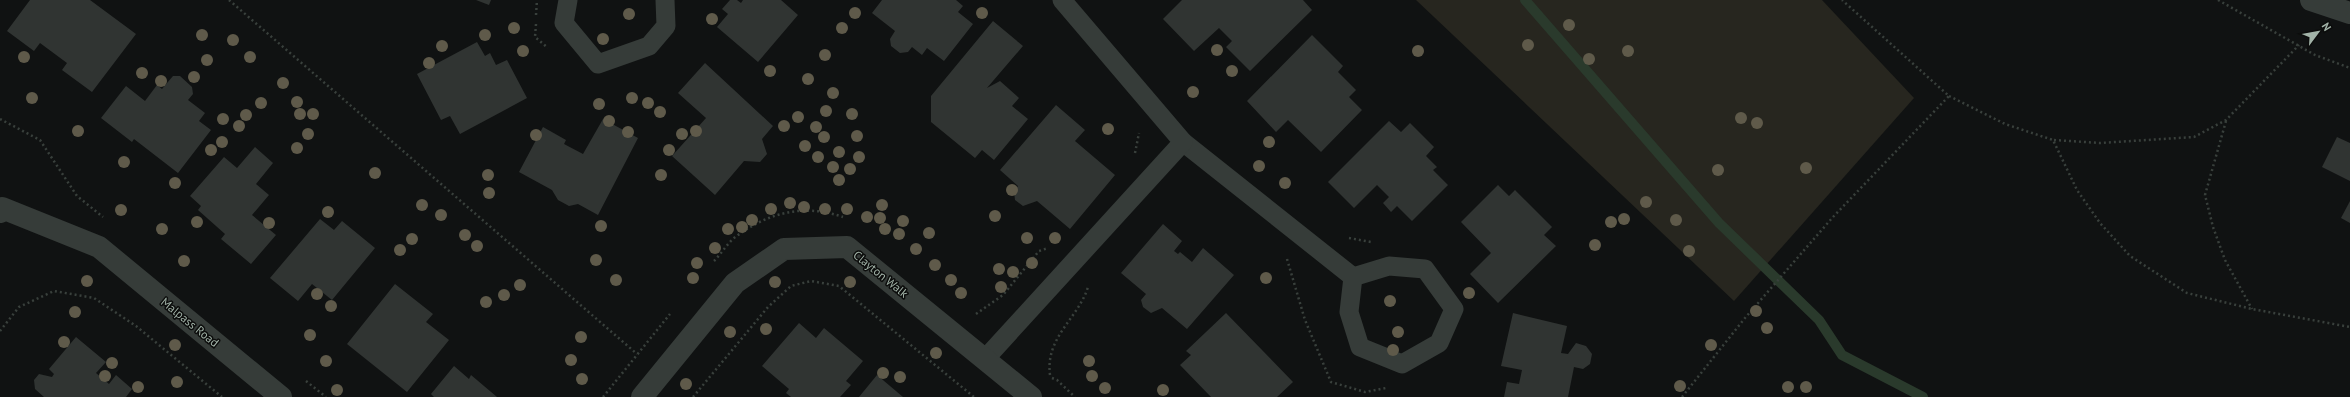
<svg xmlns="http://www.w3.org/2000/svg" width="2350" height="397" font-family="'PT Sans',sans-serif">
<style>
.green{fill:#27261f}
.lines{fill:none;stroke-linecap:round;stroke-linejoin:round}
.stream{stroke:#2a3a2c;stroke-width:10}
.building{fill:#303432}
.path{stroke:#39403c;stroke-width:2.5;stroke-dasharray:2 3;stroke-linecap:butt}
.lane{stroke:#363c39;stroke-width:19}
.street{stroke:#363c39;stroke-width:22}
.tree{fill:#5f5a4a}
.labels{text-anchor:middle;dominant-baseline:central;stroke-width:3;stroke-linejoin:round;paint-order:stroke}
.street-label{font-size:12px;fill:#a2b3a8;stroke:#0c0d0c}
</style>
<rect width="100%" height="100%" fill="#101212"/>
<polygon class="green" points="1416,0 1822,0 1914,98 1734,301"/>
<g class="lines">
<polyline class="stream" points="1525,0 1719,223 1819,320 1842,355 1923,397"/>
</g>
<g class="building">
<polygon points="30,0 90,0 136,34 92,92 62,70 67,63 40,43 34,51 7,31"/>
<polygon points="476,0 491,0 489,5"/>
<polygon points="730,0 737,0 741,3 743,0 781,0 798,15 758,62 717,27 728,14 722,9"/>
<polygon points="882,0 956,0 963,6 958,12 973,24 944,61 927,48 922,55 912,47 908,52 900,53 891,46 890,39 895,31 872,13"/>
<polygon points="1182,0 1303,0 1312,10 1250,71 1226,47 1232,41 1219,28 1194,51 1163,19"/>
<polygon points="993,21 1023,46 987,88 1000,81 1019,98 1012,106 1028,119 994,160 982,150 975,158 931,122 931,96"/>
<polygon points="1312,35 1343,66 1338,72 1356,90 1349,97 1362,110 1321,152 1288,120 1276,132 1247,101"/>
<polygon points="477,42 485,56 490,53 496,65 507,60 527,98 460,134 450,116 441,120 417,74"/>
<polygon points="705,63 773,126 762,139 767,154 760,162 744,161 715,195 672,156 706,118 678,93"/>
<polygon points="173,76 180,76 192,87 193,94 188,100 205,113 199,121 211,130 178,173 134,139 132,142 101,118 126,86 145,101 157,85 162,89"/>
<polygon points="1056,105 1085,130 1075,141 1115,175 1070,229 1037,201 1023,206 1015,200 1014,191 1018,186 1000,170"/>
<polygon points="603,119 638,138 598,215 578,204 569,206 558,200 552,190 519,172 543,127 566,140 564,144 583,154"/>
<polygon points="1389,121 1401,132 1410,123 1434,147 1426,156 1437,167 1433,170 1448,185 1412,221 1397,206 1391,212 1383,203 1389,197 1377,185 1354,208 1328,182"/>
<polygon points="2337,137 2350,143 2350,181 2322,167"/>
<polygon points="255,147 273,163 256,184 269,195 252,215 276,235 251,264 221,239 225,234 198,210 201,206 190,196 224,157 237,168"/>
<polygon points="1498,185 1509,196 1515,190 1552,227 1544,235 1556,246 1498,303 1470,274 1491,253 1461,222"/>
<polygon points="2350,201 2350,223 2341,218"/>
<polygon points="320,219 334,230 342,221 375,248 332,300 312,284 298,301 270,278"/>
<polygon points="1163,224 1182,241 1174,251 1178,254 1180,252 1192,262 1203,248 1234,275 1187,329 1162,308 1151,313 1143,307 1141,300 1146,294 1121,273"/>
<polygon points="395,284 433,314 426,322 449,340 407,392 347,344"/>
<polygon points="1226,313 1293,382 1277,397 1211,397 1180,365 1191,355 1186,351"/>
<polygon points="1513,313 1567,326 1561,353 1568,354 1576,343 1586,346 1592,354 1590,364 1583,369 1574,367 1568,397 1504,397 1507,382 1519,384 1522,370 1501,366"/>
<polygon points="799,323 816,338 824,328 863,361 846,381 851,385 840,397 791,397 786,393 789,389 762,366"/>
<polygon points="76,337 106,362 96,373 109,384 116,375 132,389 126,397 44,397 35,389 34,380 39,374 52,377 54,374 49,369"/>
<polygon points="454,366 469,379 471,375 497,397 434,397 431,394"/>
<polygon points="877,375 903,397 859,397"/>
</g>
<g class="lines">
<g class="path">
<polyline points="229,0 637,354"/>
<polyline points="2218,0 2315,55 2350,68"/>
<polyline points="536,15 537,0"/>
<polyline points="536,24 535,37 548,48"/>
<polyline points="1949,96 2005,124 2053,140 2077,190 2100,223 2130,256 2187,293 2252,309 2350,327"/>
<polyline points="0,119 40,140 77,196 103,217"/>
<polyline points="2226,121 2205,195 2213,227 2225,260 2252,309"/>
<polyline points="2054,140 2100,143 2194,137 2226,120 2299,45"/>
<polyline points="1135,153 1139,133"/>
<polyline points="1349,238 1371,242"/>
<polyline points="1287,259 1305,320 1331,382 1365,392 1386,388"/>
<path d="M 714,261 C 721,254 727,244 734,238 C 767,213 803,203 843,217"/>
<polyline points="976,314 1003,295 1039,251 1048,248"/>
<polyline points="0,331 19,307 54,291 94,298 136,326 222,397"/>
<path d="M 1050,375 C 1045,337 1078,319 1088,287"/>
<polyline points="1052,378 1057,380 1075,397"/>
<polyline points="306,381 326,397"/>
<polyline points="603,397 670,314"/>
<polyline points="693,397 768,307 791,286 811,281 839,286 974,397"/>
<polyline points="1682,397 1745,318 1833,217 1949,96 1842,0"/>
</g>
<g class="lane">
<polyline points="568,0 564,23 598,64 649,46 666,26 665,0"/>
<polyline points="1183,142 1353,277 1389,266 1425,269 1454,309 1439,343 1402,364 1360,347 1349,312 1353,277"/>
<polyline points="985,359 1183,142 1062,0"/>
</g>
<g class="street">
<polyline points="2311,0 2350,13"/>
<polyline points="0,212 2,208 99,247 281,397"/>
<polyline points="642,397 735,283 784,249 847,247 1031,397"/>
</g>
</g>
<g class="tree">
<circle cx="855" cy="13" r="6"/>
<circle cx="982" cy="13" r="6"/>
<circle cx="629" cy="14" r="6"/>
<circle cx="712" cy="19" r="6"/>
<circle cx="1569" cy="25" r="6"/>
<circle cx="514" cy="28" r="6"/>
<circle cx="842" cy="28" r="6"/>
<circle cx="202" cy="35" r="6"/>
<circle cx="485" cy="35" r="6"/>
<circle cx="603" cy="39" r="6"/>
<circle cx="233" cy="40" r="6"/>
<circle cx="1528" cy="45" r="6"/>
<circle cx="442" cy="46" r="6"/>
<circle cx="1217" cy="50" r="6"/>
<circle cx="523" cy="51" r="6"/>
<circle cx="1418" cy="51" r="6"/>
<circle cx="1628" cy="51" r="6"/>
<circle cx="825" cy="55" r="6"/>
<circle cx="24" cy="57" r="6"/>
<circle cx="250" cy="57" r="6"/>
<circle cx="1589" cy="59" r="6"/>
<circle cx="207" cy="60" r="6"/>
<circle cx="429" cy="63" r="6"/>
<circle cx="770" cy="71" r="6"/>
<circle cx="1232" cy="71" r="6"/>
<circle cx="142" cy="73" r="6"/>
<circle cx="194" cy="77" r="6"/>
<circle cx="808" cy="79" r="6"/>
<circle cx="161" cy="81" r="6"/>
<circle cx="283" cy="83" r="6"/>
<circle cx="1193" cy="92" r="6"/>
<circle cx="833" cy="93" r="6"/>
<circle cx="32" cy="98" r="6"/>
<circle cx="632" cy="98" r="6"/>
<circle cx="297" cy="102" r="6"/>
<circle cx="261" cy="103" r="6"/>
<circle cx="648" cy="103" r="6"/>
<circle cx="599" cy="104" r="6"/>
<circle cx="826" cy="111" r="6"/>
<circle cx="660" cy="112" r="6"/>
<circle cx="300" cy="114" r="6"/>
<circle cx="313" cy="114" r="6"/>
<circle cx="852" cy="114" r="6"/>
<circle cx="246" cy="115" r="6"/>
<circle cx="798" cy="117" r="6"/>
<circle cx="1741" cy="118" r="6"/>
<circle cx="223" cy="119" r="6"/>
<circle cx="609" cy="121" r="6"/>
<circle cx="1757" cy="123" r="6"/>
<circle cx="239" cy="126" r="6"/>
<circle cx="784" cy="126" r="6"/>
<circle cx="816" cy="127" r="6"/>
<circle cx="1108" cy="129" r="6"/>
<circle cx="78" cy="131" r="6"/>
<circle cx="696" cy="131" r="6"/>
<circle cx="628" cy="132" r="6"/>
<circle cx="308" cy="134" r="6"/>
<circle cx="682" cy="134" r="6"/>
<circle cx="536" cy="135" r="6"/>
<circle cx="857" cy="136" r="6"/>
<circle cx="824" cy="137" r="6"/>
<circle cx="222" cy="142" r="6"/>
<circle cx="1269" cy="142" r="6"/>
<circle cx="805" cy="146" r="6"/>
<circle cx="297" cy="148" r="6"/>
<circle cx="211" cy="150" r="6"/>
<circle cx="669" cy="150" r="6"/>
<circle cx="839" cy="152" r="6"/>
<circle cx="818" cy="157" r="6"/>
<circle cx="859" cy="157" r="6"/>
<circle cx="124" cy="162" r="6"/>
<circle cx="1259" cy="166" r="6"/>
<circle cx="833" cy="167" r="6"/>
<circle cx="1806" cy="168" r="6"/>
<circle cx="850" cy="169" r="6"/>
<circle cx="1718" cy="170" r="6"/>
<circle cx="375" cy="173" r="6"/>
<circle cx="488" cy="175" r="6"/>
<circle cx="661" cy="175" r="6"/>
<circle cx="839" cy="180" r="6"/>
<circle cx="175" cy="183" r="6"/>
<circle cx="1285" cy="183" r="6"/>
<circle cx="1012" cy="190" r="6"/>
<circle cx="489" cy="193" r="6"/>
<circle cx="1646" cy="202" r="6"/>
<circle cx="790" cy="203" r="6"/>
<circle cx="422" cy="205" r="6"/>
<circle cx="882" cy="205" r="6"/>
<circle cx="804" cy="207" r="6"/>
<circle cx="771" cy="209" r="6"/>
<circle cx="825" cy="209" r="6"/>
<circle cx="847" cy="209" r="6"/>
<circle cx="121" cy="210" r="6"/>
<circle cx="328" cy="212" r="6"/>
<circle cx="441" cy="215" r="6"/>
<circle cx="995" cy="216" r="6"/>
<circle cx="867" cy="217" r="6"/>
<circle cx="880" cy="218" r="6"/>
<circle cx="1624" cy="219" r="6"/>
<circle cx="752" cy="220" r="6"/>
<circle cx="1676" cy="220" r="6"/>
<circle cx="903" cy="221" r="6"/>
<circle cx="197" cy="222" r="6"/>
<circle cx="1611" cy="222" r="6"/>
<circle cx="269" cy="223" r="6"/>
<circle cx="601" cy="226" r="6"/>
<circle cx="742" cy="227" r="6"/>
<circle cx="162" cy="229" r="6"/>
<circle cx="728" cy="229" r="6"/>
<circle cx="885" cy="229" r="6"/>
<circle cx="929" cy="233" r="6"/>
<circle cx="899" cy="234" r="6"/>
<circle cx="465" cy="235" r="6"/>
<circle cx="1027" cy="238" r="6"/>
<circle cx="1055" cy="238" r="6"/>
<circle cx="412" cy="239" r="6"/>
<circle cx="1595" cy="245" r="6"/>
<circle cx="477" cy="246" r="6"/>
<circle cx="715" cy="248" r="6"/>
<circle cx="916" cy="249" r="6"/>
<circle cx="400" cy="250" r="6"/>
<circle cx="1689" cy="251" r="6"/>
<circle cx="596" cy="260" r="6"/>
<circle cx="184" cy="261" r="6"/>
<circle cx="697" cy="263" r="6"/>
<circle cx="1032" cy="263" r="6"/>
<circle cx="935" cy="265" r="6"/>
<circle cx="999" cy="269" r="6"/>
<circle cx="1013" cy="272" r="6"/>
<circle cx="693" cy="278" r="6"/>
<circle cx="1266" cy="278" r="6"/>
<circle cx="616" cy="280" r="6"/>
<circle cx="951" cy="280" r="6"/>
<circle cx="87" cy="281" r="6"/>
<circle cx="775" cy="282" r="6"/>
<circle cx="850" cy="282" r="6"/>
<circle cx="520" cy="285" r="6"/>
<circle cx="1001" cy="287" r="6"/>
<circle cx="961" cy="293" r="6"/>
<circle cx="1469" cy="293" r="6"/>
<circle cx="317" cy="294" r="6"/>
<circle cx="504" cy="295" r="6"/>
<circle cx="1390" cy="301" r="6"/>
<circle cx="486" cy="302" r="6"/>
<circle cx="331" cy="306" r="6"/>
<circle cx="1756" cy="311" r="6"/>
<circle cx="75" cy="312" r="6"/>
<circle cx="1767" cy="328" r="6"/>
<circle cx="766" cy="329" r="6"/>
<circle cx="730" cy="332" r="6"/>
<circle cx="1398" cy="332" r="6"/>
<circle cx="310" cy="335" r="6"/>
<circle cx="581" cy="337" r="6"/>
<circle cx="64" cy="342" r="6"/>
<circle cx="175" cy="345" r="6"/>
<circle cx="1711" cy="345" r="6"/>
<circle cx="1393" cy="350" r="6"/>
<circle cx="936" cy="353" r="6"/>
<circle cx="571" cy="360" r="6"/>
<circle cx="326" cy="361" r="6"/>
<circle cx="1089" cy="361" r="6"/>
<circle cx="112" cy="363" r="6"/>
<circle cx="883" cy="373" r="6"/>
<circle cx="105" cy="376" r="6"/>
<circle cx="1092" cy="376" r="6"/>
<circle cx="900" cy="377" r="6"/>
<circle cx="582" cy="379" r="6"/>
<circle cx="177" cy="382" r="6"/>
<circle cx="686" cy="384" r="6"/>
<circle cx="1680" cy="386" r="6"/>
<circle cx="138" cy="387" r="6"/>
<circle cx="1788" cy="387" r="6"/>
<circle cx="1806" cy="387" r="6"/>
<circle cx="1105" cy="388" r="6"/>
<circle cx="337" cy="390" r="6"/>
<circle cx="1163" cy="390" r="6"/>
</g>
<g class="labels">
<g class="street-label">
<text transform="translate(881 274) rotate(39)">Clayton Walk</text>
<text transform="translate(190 322) rotate(39)">Malpass Road</text>
</g>
</g>
<g transform="translate(2318 32) rotate(58)" stroke="#0c0d0c" stroke-width="3" paint-order="stroke">
<path d="M0-3L7 15L0 10L-7 15Z" fill="#a2b3a8"/>
<text y="-6" font-size="11" font-weight="bold" text-anchor="middle" fill="#a2b3a8">N</text>
</g>
</svg>
